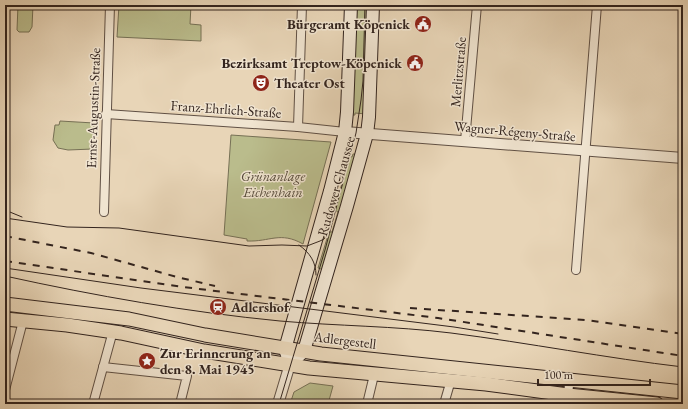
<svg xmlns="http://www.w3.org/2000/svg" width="688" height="409" font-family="'EB Garamond',serif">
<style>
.green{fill:#babc8c;stroke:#767055}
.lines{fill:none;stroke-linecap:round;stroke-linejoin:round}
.minor-casing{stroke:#605044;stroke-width:10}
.tertiary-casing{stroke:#605044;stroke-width:12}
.secondary-casing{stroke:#33241e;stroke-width:14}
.primary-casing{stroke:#33241e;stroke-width:15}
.minor{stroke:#f0e4d0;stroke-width:8}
.tertiary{stroke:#f0e4d0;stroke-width:10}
.secondary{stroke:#f0e4d0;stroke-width:12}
.primary{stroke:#e8d5b7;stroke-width:13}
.tram{stroke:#33241e;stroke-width:1}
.rail{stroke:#33241e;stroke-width:2;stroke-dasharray:7 7;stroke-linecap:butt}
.labels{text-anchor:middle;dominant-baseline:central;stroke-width:3;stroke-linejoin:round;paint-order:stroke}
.poi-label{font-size:14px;font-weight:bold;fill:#33241e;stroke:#f0e4d0;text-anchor:start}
.street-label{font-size:14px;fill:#33241e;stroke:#f0e4d0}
.park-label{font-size:14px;font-style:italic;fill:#554a3a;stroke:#f0e4d0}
</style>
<rect width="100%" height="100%" fill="#e8d5b7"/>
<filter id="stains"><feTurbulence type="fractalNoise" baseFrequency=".005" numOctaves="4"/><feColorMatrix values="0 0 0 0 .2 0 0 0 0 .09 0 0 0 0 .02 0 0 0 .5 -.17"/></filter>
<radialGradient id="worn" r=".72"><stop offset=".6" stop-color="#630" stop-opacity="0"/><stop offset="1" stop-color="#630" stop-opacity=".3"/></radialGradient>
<g class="green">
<polygon points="18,5 33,5 32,27 29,32 19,32 17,30"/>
<polygon points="119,5 191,5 190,24 201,25 201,41 117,37"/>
<polygon points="354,5 370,5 366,114 355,113 355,115 351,115"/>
<polygon points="60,121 94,123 93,149 68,150 58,148 53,140 55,125 59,125"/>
<path d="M 231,135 L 331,142 L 303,244 C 280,231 270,242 247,241 L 247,239 L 224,235 Z"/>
<polygon points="353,154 356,154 324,270 318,268 329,232 332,232 338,212 335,210 349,156 352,157"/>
<polygon points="310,383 333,386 328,404 290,404 294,392"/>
</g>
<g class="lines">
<g class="minor-casing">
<g id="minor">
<polyline points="106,114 298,127 345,132"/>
<polyline points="298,127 302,5"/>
<polyline points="465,141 477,5"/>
<polyline points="104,212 110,5"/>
<polyline points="576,270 597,5"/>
<polyline points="103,367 187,376 180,404"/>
<polyline points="5,390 23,321"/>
<polyline points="93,404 113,331"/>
<polyline points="367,404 374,375"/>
<polyline points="444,404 451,380"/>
<polyline points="566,404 570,380"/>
</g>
</g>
<g class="tertiary-casing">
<g id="tertiary">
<polyline points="345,132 683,158"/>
<polyline points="278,404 290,364"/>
</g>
</g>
<g class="secondary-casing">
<polyline id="secondary" points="351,5 347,112 345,132 330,191 285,349 290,364 304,351 347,206 367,134 369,117 373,5"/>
</g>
<g class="primary-casing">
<g id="primary">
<polyline points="5,304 129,319 205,335 321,354 683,392"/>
<polyline points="5,319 67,325 121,333 204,351 309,368 486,384 568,395 657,404"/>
</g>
</g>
<use href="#minor" class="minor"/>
<use href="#tertiary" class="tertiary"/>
<use href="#secondary" class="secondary"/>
<use href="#primary" class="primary"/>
<g class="tram">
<polyline points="5,210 22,217"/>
<polyline points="5,218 67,227 119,228 249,246 282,245 307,246 320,241 324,239 328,233"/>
<path d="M 299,245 C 310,253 316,262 316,275"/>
<polyline points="5,268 141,288 454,327 498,334"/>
<path d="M 5,276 C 96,296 187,312 280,321 C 337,326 395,326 451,333 C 529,343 606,358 683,367"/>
<polyline points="279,404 325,250 356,133 361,100 363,81 365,5"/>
</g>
<g class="rail">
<polyline points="5,236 91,253 177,277 215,286"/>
<polyline points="5,261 183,287 438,318 683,356"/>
<polyline points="410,308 586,320 683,334"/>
</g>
</g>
<defs>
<g id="civic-disc" transform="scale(0.9)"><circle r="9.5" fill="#8f2418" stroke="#f0e4d0"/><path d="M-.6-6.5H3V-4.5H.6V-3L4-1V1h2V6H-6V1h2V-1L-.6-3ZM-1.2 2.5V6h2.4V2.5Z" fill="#fff"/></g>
<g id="theatre-disc" transform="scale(0.9)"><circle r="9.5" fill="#8f2418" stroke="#f0e4d0"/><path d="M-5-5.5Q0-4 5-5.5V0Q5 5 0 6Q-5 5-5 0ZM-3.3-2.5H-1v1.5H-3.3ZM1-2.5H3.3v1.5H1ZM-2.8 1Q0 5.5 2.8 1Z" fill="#fff"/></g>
<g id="station-disc" transform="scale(0.9)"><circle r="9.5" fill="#8f2418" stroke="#f0e4d0"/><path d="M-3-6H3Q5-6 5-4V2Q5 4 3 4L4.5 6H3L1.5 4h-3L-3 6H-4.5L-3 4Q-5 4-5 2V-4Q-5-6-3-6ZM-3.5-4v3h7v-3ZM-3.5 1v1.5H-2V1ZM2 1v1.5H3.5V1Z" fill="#fff"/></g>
<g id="sight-disc" transform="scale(0.9)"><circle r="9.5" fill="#8f2418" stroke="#f0e4d0"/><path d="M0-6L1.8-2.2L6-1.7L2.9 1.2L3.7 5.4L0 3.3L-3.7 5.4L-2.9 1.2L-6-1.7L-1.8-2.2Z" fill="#fff"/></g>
</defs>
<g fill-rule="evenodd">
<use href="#civic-disc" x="423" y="24"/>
<use href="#civic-disc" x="415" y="63"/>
<use href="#theatre-disc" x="261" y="83"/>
<use href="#station-disc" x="218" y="307"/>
<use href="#sight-disc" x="147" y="361"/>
</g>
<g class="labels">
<g class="poi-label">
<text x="410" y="24" text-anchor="end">Bürgeramt Köpenick</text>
<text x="402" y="63" text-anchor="end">Bezirksamt Treptow-Köpenick</text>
<text x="274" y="83">Theater Ost</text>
<text x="231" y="307">Adlershof</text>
<text x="160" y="353">Zur Erinnerung an<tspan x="160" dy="16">den 8. Mai 1945</tspan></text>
</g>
<g class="street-label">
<text transform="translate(458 72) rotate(-85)">Merlitzstraße</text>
<text transform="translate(93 108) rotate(-88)">Ernst-Augustin-Straße</text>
<text transform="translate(226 109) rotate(4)">Franz-Ehrlich-Straße</text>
<text transform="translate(515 131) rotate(5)">Wagner-Régeny-Straße</text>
<text transform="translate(336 186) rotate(-74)">Rudower Chaussee</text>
<text transform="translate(345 340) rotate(7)">Adlergestell</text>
</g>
<g class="park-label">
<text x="273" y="176">Grünanlage<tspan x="273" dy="16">Eichenhain</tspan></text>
</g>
</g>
<rect width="688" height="409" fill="none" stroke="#e8d5b7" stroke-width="20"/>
<rect x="6" y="6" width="676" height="397" fill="none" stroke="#33241e" stroke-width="2"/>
<rect x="10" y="10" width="668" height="389" fill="none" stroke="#33241e"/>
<path d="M538 379v6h112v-6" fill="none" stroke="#33241e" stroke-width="2"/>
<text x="544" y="379" font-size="12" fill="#33241e" stroke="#f0e4d0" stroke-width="3" paint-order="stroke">100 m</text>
<rect width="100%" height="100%" filter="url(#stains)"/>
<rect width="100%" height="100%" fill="url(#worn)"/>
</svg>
